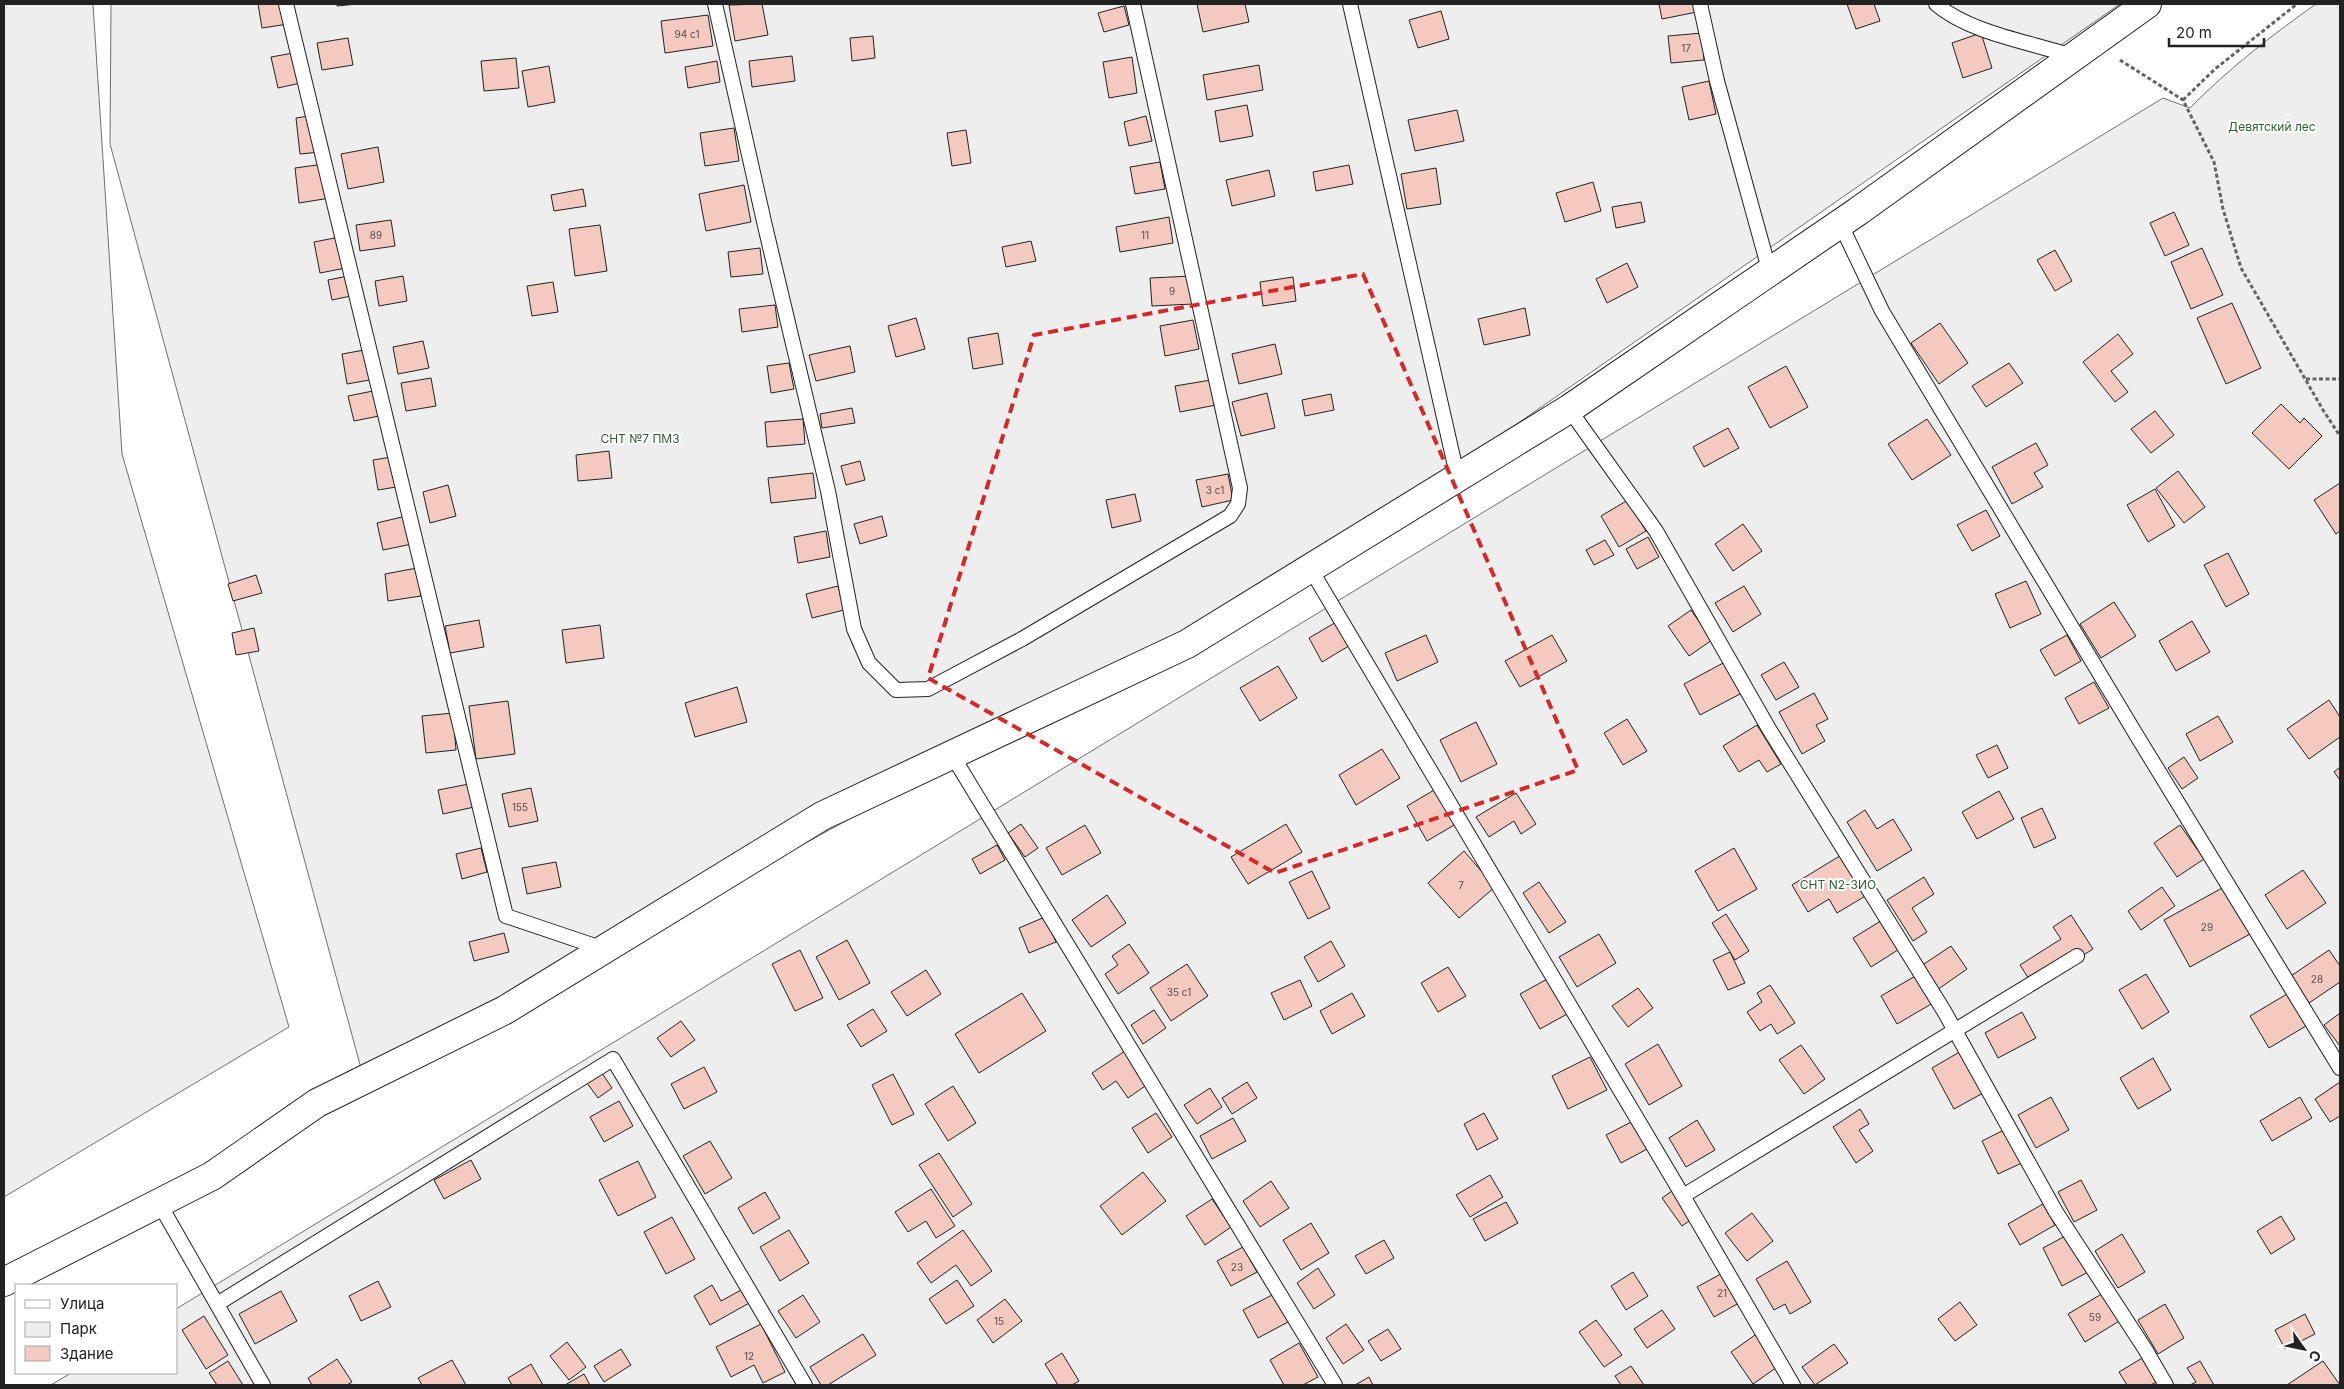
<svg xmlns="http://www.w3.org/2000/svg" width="2344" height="1389" font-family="Inter,sans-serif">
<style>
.green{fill:#eee;stroke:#6f6f6f}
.building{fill:#f3c9c0;stroke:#222}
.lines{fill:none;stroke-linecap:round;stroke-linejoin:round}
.service-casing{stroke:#222;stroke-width:16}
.minor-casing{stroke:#222;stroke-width:30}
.path{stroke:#646464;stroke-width:3;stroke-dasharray:4 2.5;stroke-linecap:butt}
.service{stroke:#fff;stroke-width:14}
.minor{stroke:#fff;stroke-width:28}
.marked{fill:none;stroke:#d62828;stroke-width:4;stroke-dasharray:10 6;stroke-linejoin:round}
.labels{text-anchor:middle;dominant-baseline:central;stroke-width:4;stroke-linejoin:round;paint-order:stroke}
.number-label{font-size:10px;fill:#564c4a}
.park-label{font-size:12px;fill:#2f5e38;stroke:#fff}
</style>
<rect width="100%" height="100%" fill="#fff"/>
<g class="green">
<polygon points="4,4 93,4 122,454 289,1027 4,1197"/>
<polygon points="111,4 2120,4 1310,568 365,1083 110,144"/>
<path d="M 2316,4 L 2340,4 L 2340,1385 L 51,1385 L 71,1373 L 176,1373 L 176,1309 L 2163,98 L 2190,108 C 2227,70 2272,35 2316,4 Z"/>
</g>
<g class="building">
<polygon points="258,4 292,4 295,23 262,28"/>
<polygon points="337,4 357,4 337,6"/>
<polygon points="762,4 768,35 735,41 729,5"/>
<polygon points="1197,4 1245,4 1249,22 1203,32"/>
<polygon points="1659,4 1695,4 1697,12 1662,19"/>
<polygon points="1847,4 1874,4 1880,21 1856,29"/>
<polygon points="1124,6 1129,25 1104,32 1098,13"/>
<polygon points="1441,11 1449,39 1418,48 1409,20"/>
<polygon points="708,15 713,46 665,53 661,21"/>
<polygon points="1702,33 1704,60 1671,63 1668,36"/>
<polygon points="1981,33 1992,68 1963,78 1952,43"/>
<polygon points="873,36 875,58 852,61 850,38"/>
<polygon points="348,38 353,65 322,70 317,43"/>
<polygon points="299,52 305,82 278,88 271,57"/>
<polygon points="792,56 795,81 752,87 749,61"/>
<polygon points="1132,57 1137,93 1109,98 1103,62"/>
<polygon points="516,58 519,88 484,91 481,61"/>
<polygon points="717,61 720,82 688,88 685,67"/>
<polygon points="1259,65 1263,90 1207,100 1203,75"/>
<polygon points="549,66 555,102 528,107 522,71"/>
<polygon points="1709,81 1716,114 1689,120 1682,87"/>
<polygon points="1247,105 1253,136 1220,142 1215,111"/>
<polygon points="1457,110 1464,141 1415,151 1408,120"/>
<polygon points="315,115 320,152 300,154 296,118"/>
<polygon points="1146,116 1152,141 1129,146 1124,122"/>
<polygon points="734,128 739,161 705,166 700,133"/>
<polygon points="966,130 971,163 952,166 947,133"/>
<polygon points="378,147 384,182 348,189 341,154"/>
<polygon points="1160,162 1165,189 1135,194 1130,167"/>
<polygon points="324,164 330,198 299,203 295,168"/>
<polygon points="1349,165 1353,184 1316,191 1313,172"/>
<polygon points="1436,168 1441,204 1407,209 1401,174"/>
<polygon points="1269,170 1275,196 1232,206 1226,180"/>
<polygon points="1593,182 1601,211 1565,222 1556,193"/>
<polygon points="744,185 751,222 706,231 699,194"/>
<polygon points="583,189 586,206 554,211 551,195"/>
<polygon points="1641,202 1645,222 1616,228 1612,207"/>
<polygon points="2174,212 2189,245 2165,256 2150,223"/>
<polygon points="1169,217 1173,243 1120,252 1116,227"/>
<polygon points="391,220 395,246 360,251 356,225"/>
<polygon points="600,225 607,271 575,276 569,229"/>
<polygon points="345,236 351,267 320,273 314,242"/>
<polygon points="1031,241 1036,261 1006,267 1002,247"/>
<polygon points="760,248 763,274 731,277 728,252"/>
<polygon points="2202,248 2223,295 2191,309 2171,262"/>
<polygon points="2055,250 2072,281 2055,291 2037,260"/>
<polygon points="1627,263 1638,287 1607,303 1596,279"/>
<polygon points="348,276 351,296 332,300 328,280"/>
<polygon points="403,276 407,301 379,306 375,281"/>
<polygon points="1192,276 1193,304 1152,306 1150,278"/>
<polygon points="1293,277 1296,301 1263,306 1260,282"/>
<polygon points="553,282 558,312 532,316 527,286"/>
<polygon points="2232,303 2261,368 2226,384 2197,318"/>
<polygon points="775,305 778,327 742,332 739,309"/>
<polygon points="1525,308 1530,335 1484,345 1478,319"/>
<polygon points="916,318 925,349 896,357 888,326"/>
<polygon points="1193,320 1199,349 1165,356 1160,326"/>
<polygon points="1940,323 1968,363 1939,384 1911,343"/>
<polygon points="998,333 1003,364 973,369 968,338"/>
<polygon points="2118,334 2133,354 2111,371 2128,392 2115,402 2083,362"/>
<polygon points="423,341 429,368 398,374 393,347"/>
<polygon points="1275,344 1282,374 1239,384 1232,354"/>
<polygon points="850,346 855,372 816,381 809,355"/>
<polygon points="370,349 375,379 347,384 342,354"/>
<polygon points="789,363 794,389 771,393 767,366"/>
<polygon points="2009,363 2023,383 1986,407 1972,386"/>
<polygon points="1786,366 1808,407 1770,428 1748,387"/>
<polygon points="431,378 436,406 406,411 401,383"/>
<polygon points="1211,380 1216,405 1180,412 1175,386"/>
<polygon points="373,391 379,416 354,421 348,396"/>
<polygon points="1267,393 1275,428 1241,436 1232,402"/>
<polygon points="1331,394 1334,410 1305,416 1302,400"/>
<polygon points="2281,404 2300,423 2304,418 2322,436 2289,469 2252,433"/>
<polygon points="852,408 855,423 822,428 820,414"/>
<polygon points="2155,411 2174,435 2151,453 2131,429"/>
<polygon points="803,419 805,444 767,447 765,422"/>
<polygon points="1927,419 1951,455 1912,480 1888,444"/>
<polygon points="1728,428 1739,448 1704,467 1693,447"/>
<polygon points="2036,443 2048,465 2034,473 2043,487 2012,504 1992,467"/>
<polygon points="609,451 612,478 578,481 576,455"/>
<polygon points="397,456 402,486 378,490 373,460"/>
<polygon points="860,461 865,480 846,485 841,466"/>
<polygon points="2178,471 2205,507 2184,523 2156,488"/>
<polygon points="813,473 816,498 771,503 768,478"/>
<polygon points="1228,474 1233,500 1202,507 1196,480"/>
<polygon points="2340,483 2340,531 2336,534 2314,500"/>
<polygon points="448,485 456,516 430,523 423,492"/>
<polygon points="2155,489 2175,526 2148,542 2127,505"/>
<polygon points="1135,494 1141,521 1112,528 1106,500"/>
<polygon points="1628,500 1646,531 1619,547 1601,516"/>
<polygon points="1986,510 2000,536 1972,551 1957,525"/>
<polygon points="406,516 412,544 383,550 377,523"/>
<polygon points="882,516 887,536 860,544 854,524"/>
<polygon points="1743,524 1762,551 1733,571 1715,544"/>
<polygon points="826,531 830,557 798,563 794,537"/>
<polygon points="1648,537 1659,557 1637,569 1626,549"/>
<polygon points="1605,540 1614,555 1594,565 1586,550"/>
<polygon points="2228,553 2249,594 2226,607 2204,565"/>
<polygon points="417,568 421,596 388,601 385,574"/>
<polygon points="256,575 262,593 233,601 228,584"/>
<polygon points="2026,581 2041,614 2010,628 1995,594"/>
<polygon points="838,586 844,610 812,618 806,594"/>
<polygon points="1744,586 1761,614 1733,632 1715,603"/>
<polygon points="2114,602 2136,636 2101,658 2080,624"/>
<polygon points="1691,610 1712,640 1689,656 1668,626"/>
<polygon points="1343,618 1357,641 1322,662 1309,638"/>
<polygon points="479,620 484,647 450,653 445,626"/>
<polygon points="2192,621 2210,652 2176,671 2159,641"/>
<polygon points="600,625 604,658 566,663 562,630"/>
<polygon points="254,628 259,651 236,655 232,633"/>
<polygon points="1426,635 1438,662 1397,681 1385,653"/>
<polygon points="1552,635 1567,661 1520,687 1505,661"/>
<polygon points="2067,635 2081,661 2055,676 2040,650"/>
<polygon points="1725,662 1742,693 1700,715 1684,684"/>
<polygon points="1784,662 1799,687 1776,700 1761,675"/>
<polygon points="1278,666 1297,698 1260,721 1240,688"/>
<polygon points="2094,682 2109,708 2079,724 2065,698"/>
<polygon points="737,687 747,722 695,737 685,703"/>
<polygon points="1814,693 1828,719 1816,725 1825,741 1802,754 1779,712"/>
<polygon points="2329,700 2340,717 2340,737 2309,759 2287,729"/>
<polygon points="508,701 515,754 476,759 469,706"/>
<polygon points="453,713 456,750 426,753 422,716"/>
<polygon points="2218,716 2233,742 2200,761 2186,734"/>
<polygon points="1627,719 1647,751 1623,765 1604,733"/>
<polygon points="1476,722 1497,764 1461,782 1440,740"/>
<polygon points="1757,725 1781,764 1767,772 1759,760 1739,772 1723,746"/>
<polygon points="1997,745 2008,768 1988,778 1976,755"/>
<polygon points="1382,749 1400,778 1356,805 1339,775"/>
<polygon points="2184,757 2198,778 2182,789 2168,768"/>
<polygon points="2340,767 2340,780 2334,772"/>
<polygon points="469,784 474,807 443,814 438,790"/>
<polygon points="1441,786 1461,821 1427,841 1407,806"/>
<polygon points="531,788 538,821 509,827 502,794"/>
<polygon points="1999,791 2014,819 1977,839 1962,812"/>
<polygon points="1516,793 1536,824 1521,834 1514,821 1489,837 1476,817"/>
<polygon points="2042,808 2056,838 2034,848 2021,818"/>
<polygon points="1865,810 1877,829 1893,819 1912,850 1877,871 1847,822"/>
<polygon points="1021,824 1038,848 1025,857 1008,833"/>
<polygon points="1286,824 1302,852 1248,884 1231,857"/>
<polygon points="1085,825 1101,853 1062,875 1046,848"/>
<polygon points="2180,825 2204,859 2177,877 2154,843"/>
<polygon points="997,845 1005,860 980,874 972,859"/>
<polygon points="481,848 487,872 462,879 456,854"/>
<polygon points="1734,848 1757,889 1718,911 1695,871"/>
<polygon points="1464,851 1495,887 1459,918 1428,883"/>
<polygon points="1843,854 1867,895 1837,913 1829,899 1808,912 1792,885"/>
<polygon points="556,862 561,887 527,894 522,868"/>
<polygon points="2303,870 2326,903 2287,929 2265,895"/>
<polygon points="1312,871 1330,908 1308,919 1289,882"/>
<polygon points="1924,877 1934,894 1912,908 1927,932 1913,941 1887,900"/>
<polygon points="1539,882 1566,922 1549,933 1523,893"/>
<polygon points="2162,887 2175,906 2141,930 2128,911"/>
<polygon points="2224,887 2250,934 2190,967 2164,920"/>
<polygon points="1107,895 1126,923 1091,947 1072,920"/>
<polygon points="1726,914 1749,951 1735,960 1712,923"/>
<polygon points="2071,915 2093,949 2034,987 2020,965 2061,939 2053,927"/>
<polygon points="1045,917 1056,942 1029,953 1019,928"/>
<polygon points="1884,919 1901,948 1871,967 1853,938"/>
<polygon points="504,933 509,952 474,961 469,942"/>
<polygon points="1599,934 1616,963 1577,987 1559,957"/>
<polygon points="847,940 870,983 839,1000 816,957"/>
<polygon points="1331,941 1345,966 1318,982 1304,957"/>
<polygon points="1129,944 1149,973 1118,994 1105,974 1118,965 1112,956"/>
<polygon points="1951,946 1967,969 1937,990 1921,966"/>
<polygon points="800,950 823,998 795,1011 772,964"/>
<polygon points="2329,950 2340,966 2340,982 2309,1003 2291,976"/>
<polygon points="1730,952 1745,983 1728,990 1713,960"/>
<polygon points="1187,964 1208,996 1171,1021 1150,988"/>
<polygon points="1448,967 1466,996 1438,1012 1421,983"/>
<polygon points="926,970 941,994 907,1016 891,992"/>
<polygon points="2146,974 2169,1012 2142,1029 2119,990"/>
<polygon points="1917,975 1933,1003 1897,1024 1881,996"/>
<polygon points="1549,978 1569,1013 1540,1029 1520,994"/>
<polygon points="1300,980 1312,1006 1284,1020 1271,993"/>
<polygon points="1770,985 1795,1023 1777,1034 1771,1024 1760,1031 1747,1012 1762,1002 1757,993"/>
<polygon points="1638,988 1653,1008 1628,1027 1612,1006"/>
<polygon points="1022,993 1046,1031 979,1073 955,1034"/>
<polygon points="1352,993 1365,1016 1332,1034 1320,1011"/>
<polygon points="2287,994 2306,1026 2269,1048 2250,1016"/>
<polygon points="873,1009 887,1031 861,1047 847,1025"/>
<polygon points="1154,1010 1166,1028 1143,1044 1131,1025"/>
<polygon points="2022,1012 2036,1038 1998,1058 1985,1033"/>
<polygon points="2340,1013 2340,1046 2324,1025"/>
<polygon points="681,1021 695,1040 671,1057 657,1038"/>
<polygon points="1658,1044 1682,1086 1649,1105 1625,1064"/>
<polygon points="1801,1045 1825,1079 1804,1094 1779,1060"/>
<polygon points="1963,1050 1985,1092 1954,1109 1932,1068"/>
<polygon points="1125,1051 1148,1084 1128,1098 1116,1081 1103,1090 1092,1073"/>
<polygon points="1590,1057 1607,1090 1568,1109 1552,1076"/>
<polygon points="2153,1058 2171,1090 2138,1109 2120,1078"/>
<polygon points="704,1067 717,1092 684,1109 671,1084"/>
<polygon points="602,1073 612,1088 598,1098 587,1083"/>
<polygon points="893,1074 914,1114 892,1125 872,1085"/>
<polygon points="1247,1082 1257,1098 1232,1114 1222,1098"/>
<polygon points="2340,1082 2340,1116 2330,1122 2315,1099"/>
<polygon points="953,1086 976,1123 948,1141 925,1104"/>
<polygon points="1210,1088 1222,1107 1197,1124 1184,1105"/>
<polygon points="2051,1097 2069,1130 2036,1148 2018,1115"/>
<polygon points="2300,1097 2312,1118 2272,1141 2260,1121"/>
<polygon points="619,1101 633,1126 604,1142 590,1117"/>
<polygon points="1860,1109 1869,1124 1859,1130 1873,1151 1856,1163 1833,1127"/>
<polygon points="1156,1113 1172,1137 1148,1153 1132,1128"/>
<polygon points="1484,1113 1498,1139 1477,1150 1464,1124"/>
<polygon points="1233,1118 1246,1141 1212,1159 1200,1136"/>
<polygon points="1637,1119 1651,1147 1621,1163 1606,1135"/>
<polygon points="1697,1120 1715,1150 1686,1167 1669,1138"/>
<polygon points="2008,1128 2024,1162 1998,1174 1982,1141"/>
<polygon points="710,1141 732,1178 705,1194 683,1156"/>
<polygon points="939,1153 972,1204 953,1217 919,1165"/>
<polygon points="471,1160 481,1179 444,1199 434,1180"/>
<polygon points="638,1161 656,1197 618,1216 599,1180"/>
<polygon points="1143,1172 1166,1201 1122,1235 1100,1206"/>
<polygon points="1490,1175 1503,1197 1470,1217 1456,1195"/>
<polygon points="2081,1180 2097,1210 2074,1222 2058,1192"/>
<polygon points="1271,1181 1289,1208 1260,1227 1243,1201"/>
<polygon points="1679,1186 1699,1214 1682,1226 1662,1198"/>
<polygon points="931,1189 955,1226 936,1238 926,1221 908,1232 895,1212"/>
<polygon points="765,1192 780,1218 753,1234 738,1208"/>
<polygon points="1212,1199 1231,1227 1205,1245 1186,1216"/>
<polygon points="1506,1202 1518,1223 1485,1241 1473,1219"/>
<polygon points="2043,1204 2055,1225 2020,1245 2008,1224"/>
<polygon points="1752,1213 1773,1241 1747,1261 1725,1233"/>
<polygon points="2281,1216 2295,1239 2271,1254 2257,1231"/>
<polygon points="672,1217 695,1259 666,1274 644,1232"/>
<polygon points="1311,1223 1329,1253 1301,1270 1283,1240"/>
<polygon points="789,1230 809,1263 780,1281 760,1247"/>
<polygon points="963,1230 992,1271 971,1286 956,1265 931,1283 917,1263"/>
<polygon points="2069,1234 2088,1272 2062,1286 2043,1248"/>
<polygon points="2122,1234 2145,1272 2118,1288 2095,1251"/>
<polygon points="1384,1240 1394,1258 1366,1274 1355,1256"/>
<polygon points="1243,1247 1257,1272 1231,1286 1217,1261"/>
<polygon points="1787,1261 1811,1302 1790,1314 1785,1304 1774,1310 1756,1279"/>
<polygon points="1318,1268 1335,1295 1314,1309 1297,1283"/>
<polygon points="1730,1269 1746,1299 1714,1317 1697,1287"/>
<polygon points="1633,1272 1648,1296 1626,1310 1611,1286"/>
<polygon points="957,1280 974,1306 946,1324 929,1299"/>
<polygon points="378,1281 391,1307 361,1321 349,1296"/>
<polygon points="712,1285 721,1301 743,1289 751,1302 710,1325 694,1296"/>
<polygon points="281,1291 297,1321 255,1344 239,1314"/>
<polygon points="2105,1292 2121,1320 2085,1342 2068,1314"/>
<polygon points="1276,1293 1290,1321 1258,1338 1243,1310"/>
<polygon points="803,1295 820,1322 796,1338 778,1311"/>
<polygon points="1005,1299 1022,1321 993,1343 977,1320"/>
<polygon points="1960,1302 1977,1325 1955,1341 1938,1319"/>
<polygon points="2165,1304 2184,1338 2158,1354 2138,1320"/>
<polygon points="1662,1310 1675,1329 1647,1348 1634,1329"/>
<polygon points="2305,1314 2315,1334 2285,1349 2275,1330"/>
<polygon points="204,1316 228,1355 206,1369 182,1330"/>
<polygon points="1596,1320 1622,1355 1604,1367 1579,1332"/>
<polygon points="761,1324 785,1372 763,1383 754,1365 731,1377 716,1347"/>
<polygon points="1346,1324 1364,1350 1343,1364 1326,1338"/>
<polygon points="1388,1329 1401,1349 1381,1361 1368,1341"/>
<polygon points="1758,1333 1780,1365 1753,1384 1731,1352"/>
<polygon points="863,1334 876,1355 828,1385 821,1385 810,1367"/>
<polygon points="567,1342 586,1367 569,1380 550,1356"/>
<polygon points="1299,1343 1318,1377 1303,1385 1284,1385 1270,1360"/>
<polygon points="1834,1344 1848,1363 1815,1385 1802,1367"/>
<polygon points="621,1349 631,1365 604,1382 594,1366"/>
<polygon points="1062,1353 1079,1381 1072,1385 1058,1385 1045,1364"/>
<polygon points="2144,1357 2158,1381 2151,1385 2127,1385 2119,1372"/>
<polygon points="337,1359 352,1382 347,1385 312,1385 308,1378"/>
<polygon points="452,1360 466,1385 422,1385 418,1378"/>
<polygon points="228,1361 243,1385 217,1385 209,1373"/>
<polygon points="2200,1361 2214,1385 2190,1385 2196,1382 2187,1368"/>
<polygon points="2323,1361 2340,1385 2287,1385"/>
<polygon points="531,1364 543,1385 512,1385 508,1378"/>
<polygon points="1631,1366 1644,1385 1621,1385 1615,1376"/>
<polygon points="584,1374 590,1385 565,1385"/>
<polygon points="1369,1377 1373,1385 1355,1385"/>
</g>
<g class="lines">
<g class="service-casing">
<g id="service">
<polyline points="286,4 506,916 604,949"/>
<polyline points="715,4 765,226 828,491 854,629 869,663 896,690 928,689 1022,639 1230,516 1238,504 1240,488 1133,4"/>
<polyline points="1350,4 1455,466"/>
<polyline points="1700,4 1717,81 1770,273"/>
<path d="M 1936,4 C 1967,31 2023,41 2062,53 L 2074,54"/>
<polyline points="1840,223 1882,311 2137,736 2340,1068"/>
<polyline points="1569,409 1656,531 1769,729 1944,1011 2056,1212 2145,1349 2166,1385"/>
<polyline points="1310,568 1683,1196"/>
<polyline points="952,755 1335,1385"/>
<polyline points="159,1203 263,1385"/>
<polyline points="217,1304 613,1059 805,1385"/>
<polyline points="1793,1385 1683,1196 2077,956"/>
</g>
</g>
<g class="minor-casing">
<polyline id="minor" points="4,1282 212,1176 317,1103 505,1010 822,816 1187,644 1569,409 1857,212 2147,4"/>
</g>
<g class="path">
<polyline points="2120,60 2183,100 2214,162 2223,209 2241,268 2323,410 2340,436"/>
<polyline points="2183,100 2215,69 2297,4"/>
<polyline points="2306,379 2340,379"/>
</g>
<use href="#service" class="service"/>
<use href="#minor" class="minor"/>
</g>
<path class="marked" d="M 1363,274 L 1578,770 L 1275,873 L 928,678 L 1034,335 Z"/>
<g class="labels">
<g class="number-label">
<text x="687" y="34">94 с1</text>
<text x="1686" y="48">17</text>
<text x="376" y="235">89</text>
<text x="1145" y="235">11</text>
<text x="1172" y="291">9</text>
<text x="1215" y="490">3 с1</text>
<text x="520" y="807">155</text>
<text x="1461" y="885">7</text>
<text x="2207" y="927">29</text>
<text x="2317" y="979">28</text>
<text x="1179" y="992">35 с1</text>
<text x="1237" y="1267">23</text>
<text x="1722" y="1293">21</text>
<text x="2095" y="1317">59</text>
<text x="999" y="1321">15</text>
<text x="749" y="1356">12</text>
</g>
<g class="park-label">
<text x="2272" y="126">Девятский лес</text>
<text x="640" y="438">СНТ №7 ПМЗ</text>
<text x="1838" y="884">СНТ N2-ЗИО</text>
</g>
</g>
<rect width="2344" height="1389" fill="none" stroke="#222222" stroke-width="10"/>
<rect x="15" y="1284" width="162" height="90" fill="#ffffff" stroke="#a7a7a7"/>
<rect x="25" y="1300" width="25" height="8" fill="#ffffff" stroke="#a7a7a7"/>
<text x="60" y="1309" font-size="15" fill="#222222">Улица</text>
<rect x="25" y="1322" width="25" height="15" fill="#eeeeee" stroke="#a7a7a7"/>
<text x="60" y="1334" font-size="15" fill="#222222">Парк</text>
<rect x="25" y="1346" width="25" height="15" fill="#f3c9c0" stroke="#a7a7a7"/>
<text x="60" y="1359" font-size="15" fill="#222222">Здание</text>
<g transform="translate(2304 1349) rotate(123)" stroke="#ffffff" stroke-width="4" paint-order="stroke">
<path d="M0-4L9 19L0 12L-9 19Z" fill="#222222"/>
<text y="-8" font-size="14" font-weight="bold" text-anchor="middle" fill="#222222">С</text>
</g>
<path d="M2169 38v8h95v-8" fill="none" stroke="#222222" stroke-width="2.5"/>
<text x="2176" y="38" font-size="15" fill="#222222" stroke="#ffffff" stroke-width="4" paint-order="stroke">20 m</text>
</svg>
